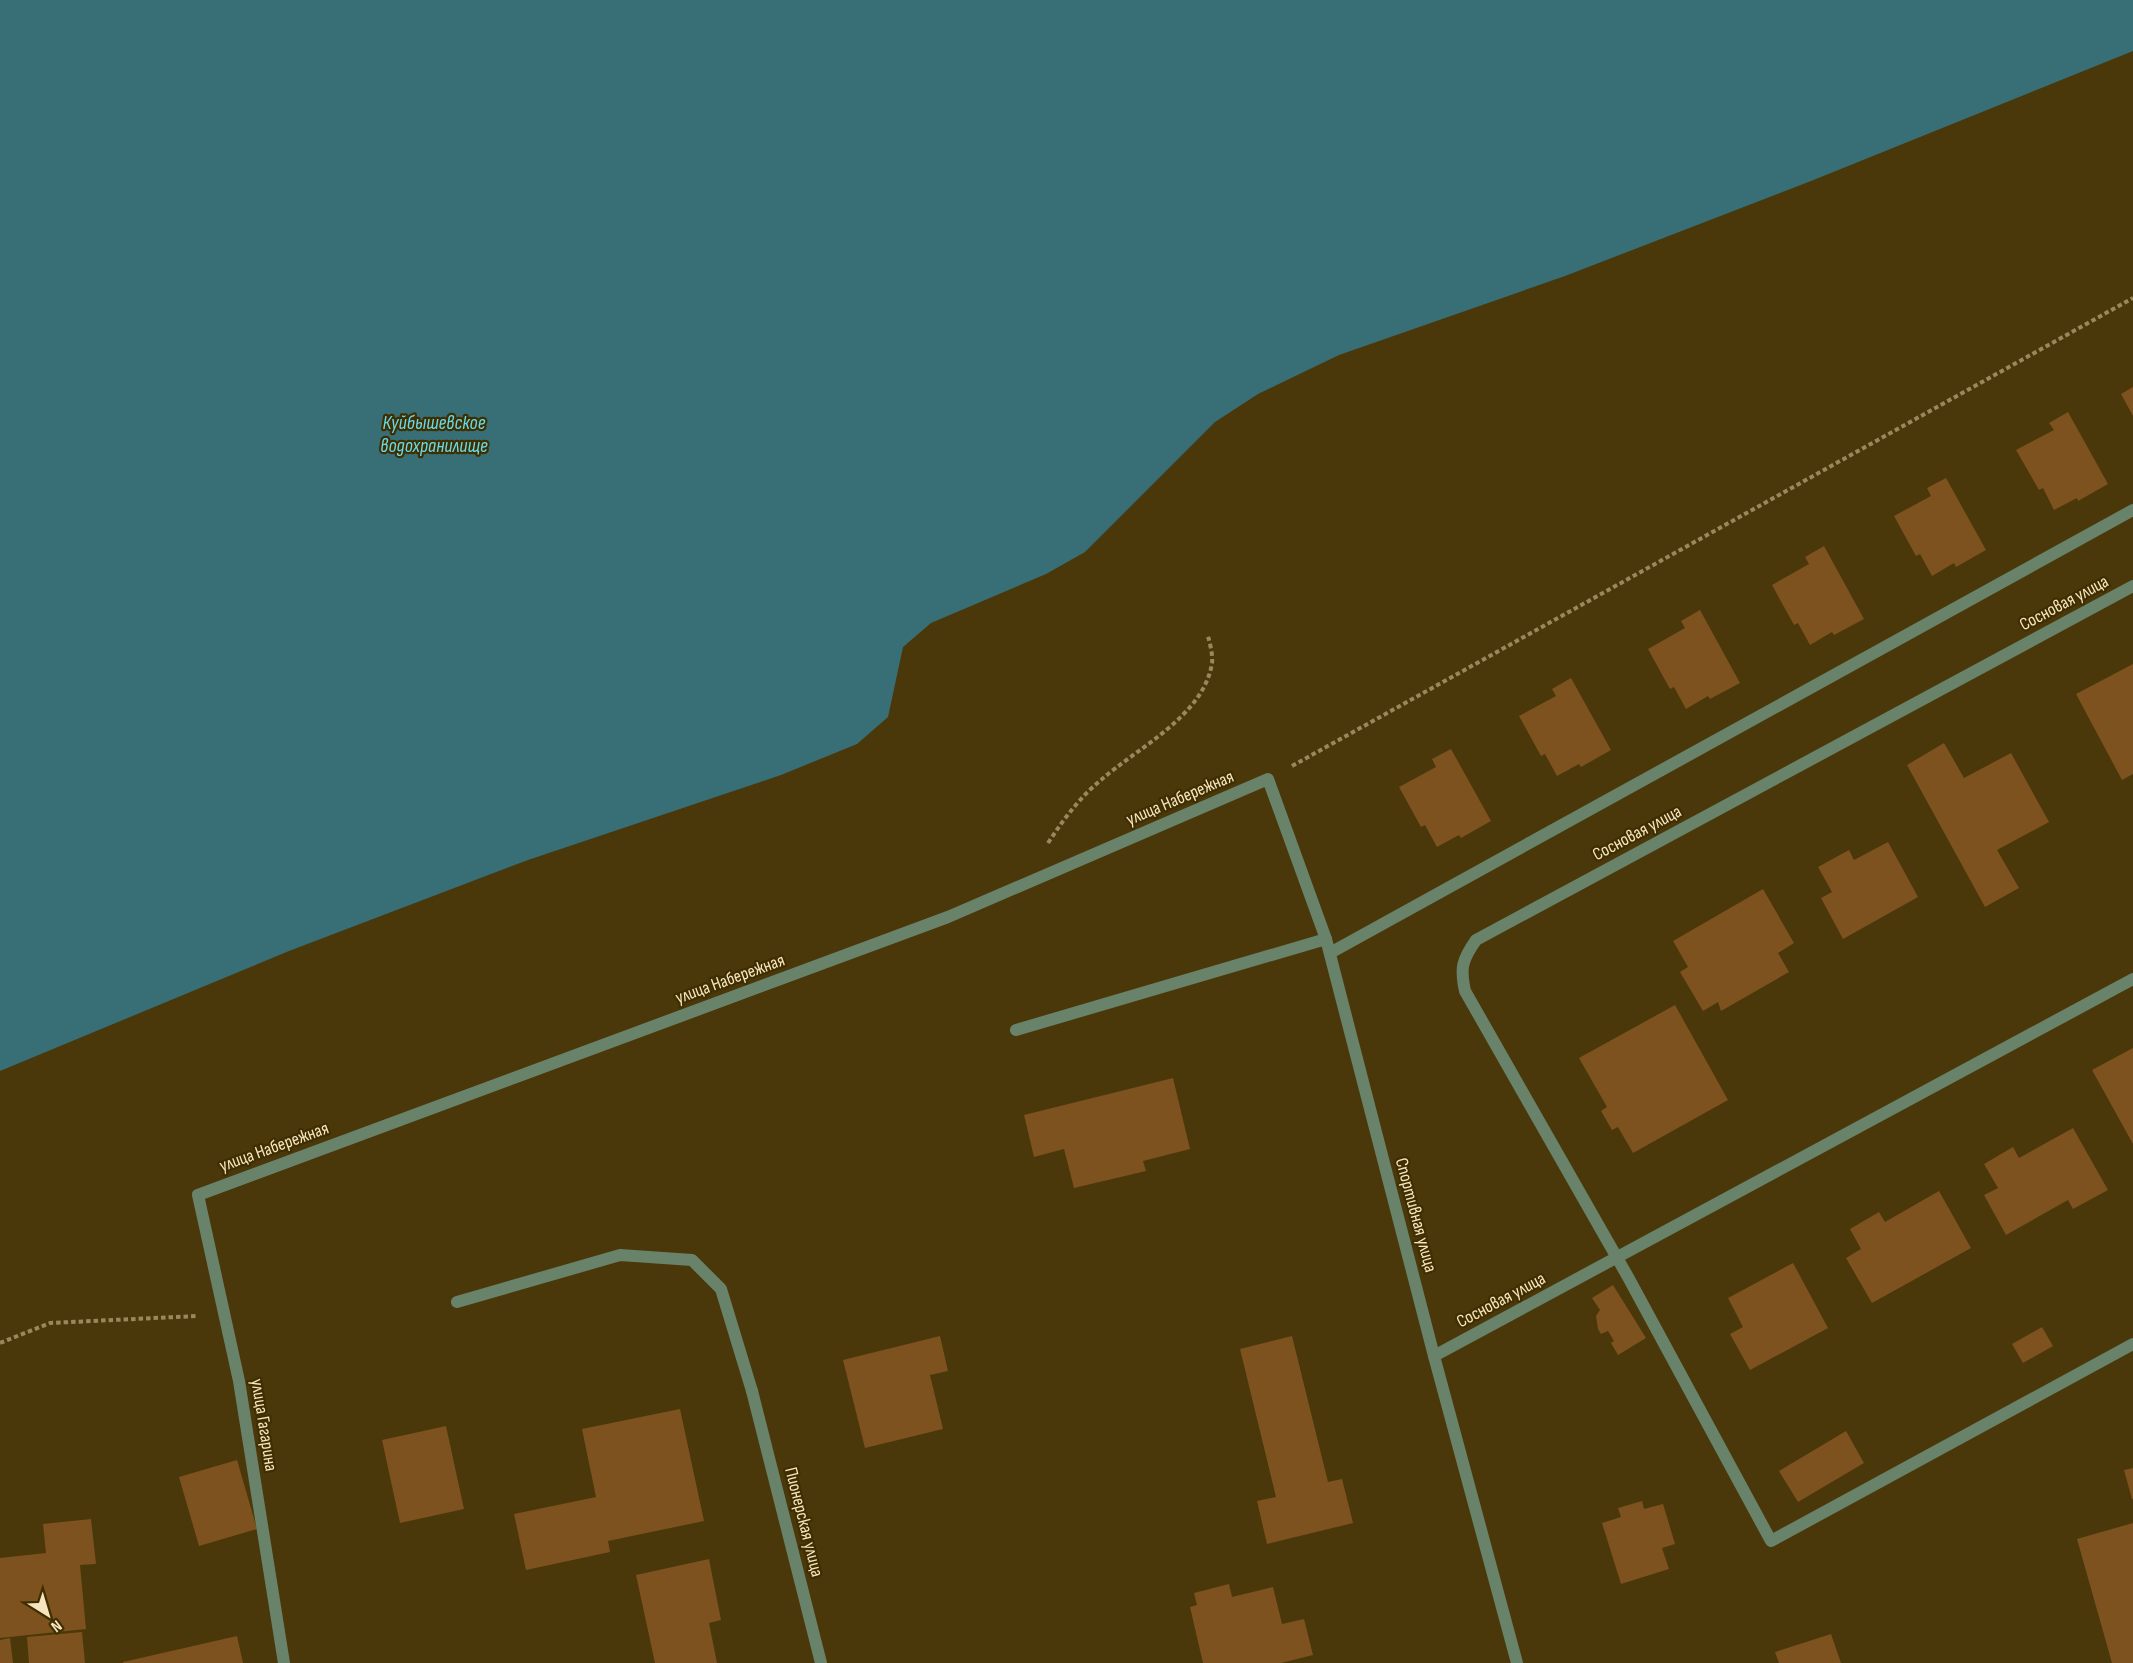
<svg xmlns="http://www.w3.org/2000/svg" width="2133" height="1663" font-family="'Sofia Sans Condensed',sans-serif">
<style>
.water{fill:#386f77}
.building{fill:#7d521f}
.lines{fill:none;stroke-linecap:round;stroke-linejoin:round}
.path{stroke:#9a885d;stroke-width:4;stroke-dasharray:4.5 3;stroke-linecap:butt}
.lane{stroke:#68836a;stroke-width:12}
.street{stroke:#68836a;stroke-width:12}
.labels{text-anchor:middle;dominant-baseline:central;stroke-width:4.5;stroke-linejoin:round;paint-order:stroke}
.street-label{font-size:18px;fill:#f6e5be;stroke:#3f2e00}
.water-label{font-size:20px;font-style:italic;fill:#66dbeb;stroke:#3f2e00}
</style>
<rect width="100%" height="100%" fill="#4a380a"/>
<polygon class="water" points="0,0 2133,0 2133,51 1811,181 1565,276 1339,355 1258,394 1215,422 1085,552 1046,574 931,623 903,647 888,717 857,744 781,775 528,860 289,951 0,1071"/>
<g class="building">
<polygon points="2133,387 2133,416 2121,394"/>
<polygon points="2068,412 2108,484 2078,501 2077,498 2054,510 2043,488 2039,490 2016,450 2054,430 2049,423"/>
<polygon points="1946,478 1986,550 1956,567 1954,563 1932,576 1920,554 1916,556 1894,516 1931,496 1927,488"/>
<polygon points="1824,546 1864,619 1834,635 1832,632 1810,645 1798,623 1794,625 1772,585 1809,564 1805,557"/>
<polygon points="1700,610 1740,683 1710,699 1708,696 1686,709 1674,687 1670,689 1648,649 1685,628 1681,621"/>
<polygon points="2133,664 2133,774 2122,780 2076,694"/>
<polygon points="1571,678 1611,750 1581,767 1579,764 1557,776 1545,754 1541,756 1519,716 1556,696 1552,689"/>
<polygon points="1944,743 1964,778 2011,753 2049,822 1997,850 2019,888 1985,907 1907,765"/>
<polygon points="1451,749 1491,821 1461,838 1459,835 1437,847 1425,825 1421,827 1399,787 1436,767 1432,759"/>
<polygon points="1888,842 1918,897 1843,939 1821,898 1832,892 1818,867 1849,850 1854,860"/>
<polygon points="1763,889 1794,943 1778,953 1789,972 1721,1011 1718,1002 1703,1011 1680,972 1688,967 1673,941"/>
<polygon points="1675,1005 1728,1100 1633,1153 1618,1127 1612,1130 1601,1111 1607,1107 1579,1058"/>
<polygon points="2133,1048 2133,1144 2092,1070"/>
<polygon points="1173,1078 1190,1149 1143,1161 1146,1171 1074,1188 1064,1149 1034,1157 1024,1115"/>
<polygon points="2073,1128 2108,1190 2073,1209 2068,1200 2006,1235 1984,1195 1998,1188 1984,1164 2013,1147 2019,1158"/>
<polygon points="1939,1191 1971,1248 1872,1303 1846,1258 1861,1249 1850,1229 1879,1212 1885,1222"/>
<polygon points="1793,1263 1828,1328 1750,1370 1730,1334 1743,1327 1728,1298"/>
<polygon points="1613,1285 1646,1338 1618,1355 1611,1343 1614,1341 1608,1331 1601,1334 1598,1329 1596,1316 1600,1310 1592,1298"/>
<polygon points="2042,1327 2053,1346 2023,1363 2012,1344"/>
<polygon points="940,1336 948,1371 930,1375 943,1429 865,1448 843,1360"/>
<polygon points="1292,1336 1328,1482 1342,1479 1353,1523 1267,1544 1257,1501 1276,1497 1240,1349"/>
<polygon points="680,1409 704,1521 608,1541 610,1552 526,1570 514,1514 596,1497 582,1429"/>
<polygon points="446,1426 464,1509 400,1523 382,1440"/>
<polygon points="1846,1431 1864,1463 1798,1502 1779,1471"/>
<polygon points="237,1460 257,1529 199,1546 179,1477"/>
<polygon points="2133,1468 2133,1499 2132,1499 2124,1470"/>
<polygon points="1642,1501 1644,1509 1663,1504 1675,1544 1662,1548 1669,1569 1621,1584 1602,1523 1621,1517 1618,1508"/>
<polygon points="91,1519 96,1564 80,1565 86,1629 0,1638 0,1558 46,1553 43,1524"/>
<polygon points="2133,1523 2133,1663 2112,1663 2077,1539"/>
<polygon points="709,1559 721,1620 709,1623 717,1663 655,1663 636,1575"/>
<polygon points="1229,1584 1232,1597 1273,1587 1282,1624 1304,1619 1313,1655 1281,1663 1203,1663 1190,1607 1197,1605 1194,1593"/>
<polygon points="82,1632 85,1663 29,1663 27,1637"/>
<polygon points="1831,1634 1841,1663 1779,1663 1775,1652"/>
<polygon points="237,1636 243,1663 123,1663 123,1662"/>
<polygon points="10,1638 13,1663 0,1663 0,1640"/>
</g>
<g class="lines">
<g class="path">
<polyline points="1292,766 2133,298"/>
<path d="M 1048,843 C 1064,819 1078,799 1101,780 C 1137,748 1204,716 1212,663 C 1213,655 1210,644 1208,636"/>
<polyline points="0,1343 50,1323 197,1316"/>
</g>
<g class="lane">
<polyline points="1330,953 2133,510"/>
<polyline points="1016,1030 1326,939"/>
<polyline points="457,1302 620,1255 692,1260 721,1289 752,1391"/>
</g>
<g class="street">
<path d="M 2133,586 L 1476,940 C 1462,960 1460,968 1465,991 L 1628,1277 L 1771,1541 L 2133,1344"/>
<polyline points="1434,1356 2133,979"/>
<polyline points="752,1391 821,1663"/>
<polyline points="284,1663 239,1381 198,1195 948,917 1268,779 1326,939 1434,1356 1517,1663"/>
</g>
</g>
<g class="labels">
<g class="street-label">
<text transform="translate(2064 603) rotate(-28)">Сосновая улица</text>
<text transform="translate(1180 798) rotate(-23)">улица Набережная</text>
<text transform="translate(1637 833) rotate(-28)">Сосновая улица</text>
<text transform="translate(730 979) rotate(-20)">улица Набережная</text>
<text transform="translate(274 1147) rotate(-20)">улица Набережная</text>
<text transform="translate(1416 1215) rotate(75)">Спортивная улица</text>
<text transform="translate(1501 1300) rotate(-28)">Сосновая улица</text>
<text transform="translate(264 1425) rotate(81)">улица Гагарина</text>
<text transform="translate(804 1522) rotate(76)">Пионерская улица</text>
</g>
<g class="water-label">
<text x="434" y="423">Куйбышевское<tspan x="434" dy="23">водохранилище</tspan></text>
</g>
</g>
<g transform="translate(48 1615) rotate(143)" stroke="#3f2e00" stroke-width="4.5" paint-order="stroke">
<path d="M0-4.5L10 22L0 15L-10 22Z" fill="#f6e5be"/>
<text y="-9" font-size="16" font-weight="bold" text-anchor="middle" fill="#f6e5be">N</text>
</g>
</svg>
